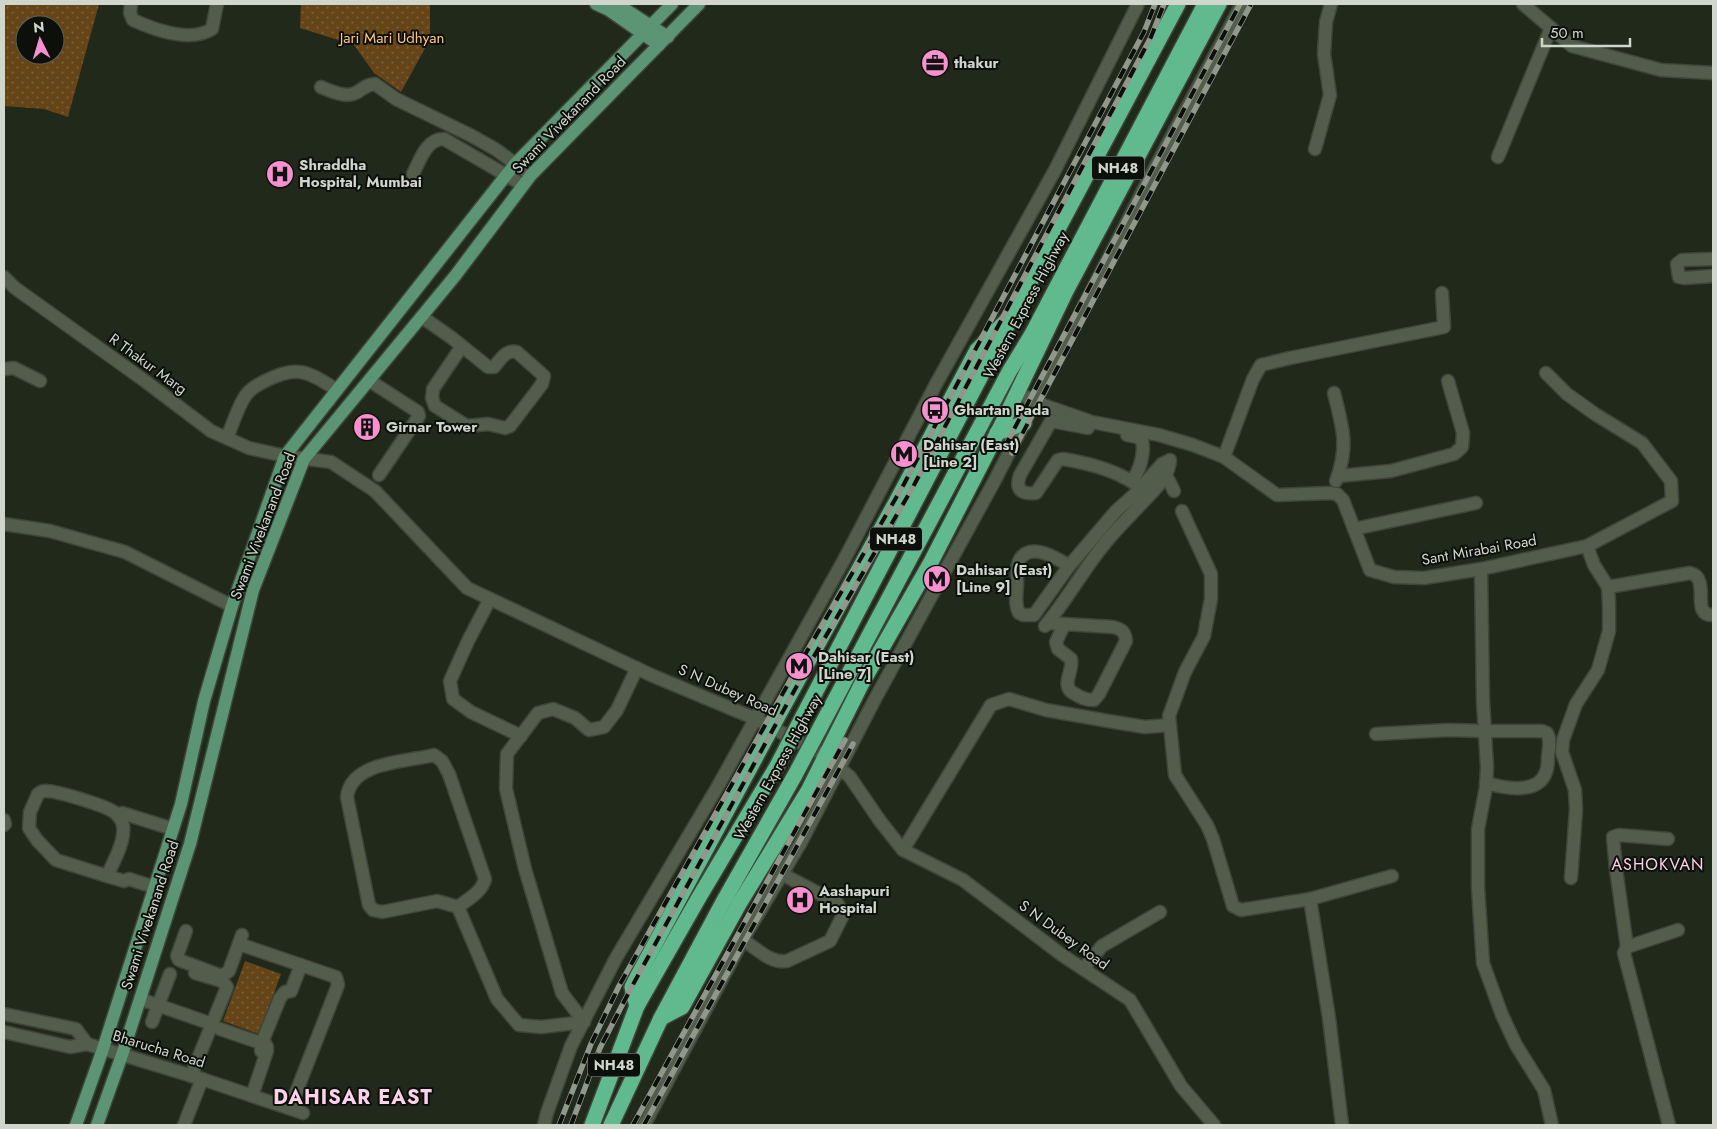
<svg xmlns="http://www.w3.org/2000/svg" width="1717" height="1129" font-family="Jost,sans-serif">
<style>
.grass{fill:url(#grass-dots);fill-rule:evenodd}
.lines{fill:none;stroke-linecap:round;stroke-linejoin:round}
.minor-casing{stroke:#3e4539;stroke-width:15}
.major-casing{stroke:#3e4539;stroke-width:15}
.highway-casing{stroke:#3e4539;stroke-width:18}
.minor{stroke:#535d4b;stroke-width:12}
.major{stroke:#5b9573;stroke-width:12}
.highway{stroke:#61ba8e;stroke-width:15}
.rail-casing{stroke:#91978b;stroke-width:5.5}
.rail{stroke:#0d100a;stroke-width:4;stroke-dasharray:11;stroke-linecap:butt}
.highway-bridge-casing{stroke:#3e4539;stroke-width:18;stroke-linecap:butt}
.highway-bridge{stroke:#61ba8e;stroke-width:15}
.labels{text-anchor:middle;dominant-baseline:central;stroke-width:4;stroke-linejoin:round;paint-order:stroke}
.shield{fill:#0d100a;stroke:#969b92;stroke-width:1}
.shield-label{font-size:14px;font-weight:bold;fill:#d1d6cc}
.park-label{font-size:15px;fill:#fbc684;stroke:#0d100a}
.poi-label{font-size:15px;font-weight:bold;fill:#d1d6cc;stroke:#0d100a;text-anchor:start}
.street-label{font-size:15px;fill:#d1d6cc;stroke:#0d100a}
.neighbourhood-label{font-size:16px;letter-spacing:1px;fill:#fed1ea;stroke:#0d100a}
.district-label{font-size:20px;font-weight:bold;letter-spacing:1px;fill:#fed1ea;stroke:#0d100a}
</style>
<defs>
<pattern id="grass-dots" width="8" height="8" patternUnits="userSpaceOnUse" patternTransform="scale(1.25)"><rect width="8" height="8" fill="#654518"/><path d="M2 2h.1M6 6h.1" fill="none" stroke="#7a5f38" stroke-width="1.8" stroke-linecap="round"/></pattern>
</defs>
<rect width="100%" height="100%" fill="#21291a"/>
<g class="grass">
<path d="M 4,4 L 99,4 L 68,117 L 44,109 L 4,106 ZM 25,25 L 55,25 L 55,55 L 25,55 Z"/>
<polygon points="301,4 430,4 430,39 401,92 374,73 354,45 300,28"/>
<polygon points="245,961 281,974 259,1034 223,1021"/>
</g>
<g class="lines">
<g class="minor-casing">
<g id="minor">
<path d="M 131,4 L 130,13 L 133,20 C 155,30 190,43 212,29 L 217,4"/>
<polyline points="1523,4 1572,46 1661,70 1713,73"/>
<path d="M 321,87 C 331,91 343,97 353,94 C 363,91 362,85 375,84 L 396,99 L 472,136 L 495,149 L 531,175"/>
<polyline points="1315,149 1330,95 1324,54 1326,22 1331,4"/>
<polyline points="1498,157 1551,28"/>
<path d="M 413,174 C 420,160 427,138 444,139 L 523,185"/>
<polyline points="1713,259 1682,260 1677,264 1679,277 1684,278 1713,276"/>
<polyline points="4,277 15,288 145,381 211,431 249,448 285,456 331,462 375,491 467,588 651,675 756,719 826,756 850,777 880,821 903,850 963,880 1062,955 1130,1000 1181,1086 1214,1125"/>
<path d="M 422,317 L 452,338 L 488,367 L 494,367 C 500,360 506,349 517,352 L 544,376 L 542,384 L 510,426 L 505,428 L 488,424 L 467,426 L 435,406 L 432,398 L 433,389 L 462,346"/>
<polyline points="4,369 14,368 40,381"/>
<polyline points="370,381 418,412 419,416 379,475"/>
<polyline points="1017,393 1046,406 1092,422 1159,435 1193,445 1224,457 1277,495 1329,493 1337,494 1343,500 1370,570 1394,577 1424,578 1481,569 1587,546 1672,501 1671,481 1642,443 1595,414 1567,394 1546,373"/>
<path d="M 1334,393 C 1343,429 1349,446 1336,481"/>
<path d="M 1088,428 L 1051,421 L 1020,475 C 1015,489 1021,495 1036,493 L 1058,460 L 1063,459 C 1093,464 1123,472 1146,492"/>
<path d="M 1127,435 L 1137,437 L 1142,440 C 1145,453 1140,470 1132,481"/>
<path d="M 227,438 C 232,426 239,404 246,395 C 250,389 259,384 265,381 C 298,364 308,372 337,390"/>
<polyline points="1224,457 1253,379 1261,365 1290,358 1444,327 1442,293"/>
<polyline points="1166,475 1174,491"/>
<polyline points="1338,476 1391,471 1454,454 1462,447 1463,433 1448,381"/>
<polyline points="4,524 50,531 125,552 232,606"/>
<polyline points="1354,529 1476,503"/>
<polyline points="1481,569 1483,701 1487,767 1486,787 1478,829 1478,888 1483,963 1502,1015 1516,1045 1544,1090 1552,1125"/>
<path d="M 1608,587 L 1690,573 C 1712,578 1689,616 1713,615"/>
<polyline points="490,599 468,641 450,681 453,699 471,712 521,736"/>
<path d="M 1048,623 L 1113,627 C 1122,629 1125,632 1126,641 L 1099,694 L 1094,700 C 1086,700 1082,698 1075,694 C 1059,686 1074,672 1071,659 L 1058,649 L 1056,642 L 1064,625"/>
<path d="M 1045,626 C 1066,601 1082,572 1102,547 C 1115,530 1130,516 1144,501 C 1155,489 1169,477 1170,460 L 1162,464 L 1135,494 L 1116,511 L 1069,566 L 1034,615 L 1023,615 L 1019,613 C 1014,604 1017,593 1017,582 C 1017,575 1016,566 1020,559 C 1031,542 1057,558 1069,566"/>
<polyline points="1170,725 1169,716 1185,672 1204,636 1211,599 1211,574 1182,511"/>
<path d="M 1376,734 L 1448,730 L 1485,731 L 1542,731 L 1547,733 C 1551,740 1549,748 1548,756 C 1548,761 1548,767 1546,772 C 1538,795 1504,788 1486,783"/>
<polyline points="122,813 173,829"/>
<polyline points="4,820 5,824 4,825"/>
<polyline points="903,850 991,705 1009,699 1046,710 1114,722 1145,727 1170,725 1175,775 1207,825 1213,839 1233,906 1241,910 1310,899 1392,876"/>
<path d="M 107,876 C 113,863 126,840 123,825 C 122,821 118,815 114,812 C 106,806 55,790 45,791 C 41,791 41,792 38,794 L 30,812 L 29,828 L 37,840 L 56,860 L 107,876 L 124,881 L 129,879 L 154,887"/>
<polyline points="1571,878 1576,810 1575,790 1562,752 1563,740 1576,704 1598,670 1609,631 1609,604 1608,587 1594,565 1587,546"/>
<polyline points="1310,899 1329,1018 1342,1125"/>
<path d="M 458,907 C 468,899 482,892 485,879 L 449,774 L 442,761 L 434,755 C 407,762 351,761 347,797 L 369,905 L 373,910 L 382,912 L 437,901 L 458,907 L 497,999 L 519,1025 L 541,1027 L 584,1022"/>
<polyline points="186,931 177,956 179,960 222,976 229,971 242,935"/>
<path d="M 743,940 C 756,948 771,964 787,961 L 830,941 L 842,917 L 842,912 L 837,903 L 782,874"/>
<polyline points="239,944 336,977 338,985 290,1108"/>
<polyline points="1627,947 1616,869 1613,837 1619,835 1668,839"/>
<polyline points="1083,969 1102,946 1160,912"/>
<polyline points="140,999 212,1024"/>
<polyline points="4,1014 76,1029 87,1044"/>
<polyline points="152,1022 170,974"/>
<polyline points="584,1022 562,993 525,869 506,789 507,754 538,713 553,709 575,718 589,730 604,727 617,710 637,668"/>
<polyline points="220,1029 258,1042 261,1045 261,1051"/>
<polyline points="4,1032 70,1047 87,1044 202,1079 303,1113"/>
<polyline points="191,1076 227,987 222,981 195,973"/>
<polyline points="252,1096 267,1051 267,1047 263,1040 280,998 285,992 291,991 301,965"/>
<polyline points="184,1125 202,1079"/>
<polyline points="544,1125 547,1113 571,1046 616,958 718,786 845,558 936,384 1055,170 1138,4"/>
<polyline points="644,1125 746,934 800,844 875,699 995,480 1147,183 1242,4"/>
<polyline points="1669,1125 1624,953 1627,947 1678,930"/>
</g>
</g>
<g class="major-casing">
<g id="major">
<polyline points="596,4 609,10 659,45"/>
<polyline points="617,4 668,37"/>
<polyline points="76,1125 103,1049 181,804 204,701 232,606 285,456 515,164 672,4"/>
<polyline points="97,1125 122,1055 190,844 253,590 304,459 455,276 531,175 699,4"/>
</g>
</g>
<g class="highway-casing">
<g id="highway">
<polyline points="997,433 1024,423"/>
<polyline points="803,716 1051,242 1178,4"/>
<polyline points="821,726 1009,372 1032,334 1205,4"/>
<polyline points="637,1006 632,987 636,979 772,727 896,502 977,350 1005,322"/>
<polyline points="661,1018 682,1007 739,904 808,791 862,683 931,562 1003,422 1066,291 1219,4"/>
<polyline points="592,1125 637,1006 698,899 777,766"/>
<polyline points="611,1125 661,1018 722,904 795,775"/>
</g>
</g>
<use href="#minor" class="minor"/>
<use href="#major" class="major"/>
<use href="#highway" class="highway"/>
<g class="rail-casing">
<g id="rail">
<polyline points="1004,448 1240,4"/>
<polyline points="1012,453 1251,4"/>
<polyline points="559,1125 591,1044 619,986 792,677 904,484 1144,32 1155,4"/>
<polyline points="571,1125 600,1048 630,990 799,682 913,487 1151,37 1164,4"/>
<polyline points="633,1125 845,740"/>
<polyline points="644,1125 853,744"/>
</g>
</g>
<use href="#rail" class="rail"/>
<g class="highway-bridge-casing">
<g id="highway-bridge">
<polyline points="777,766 803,716"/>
<polyline points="795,775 821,726"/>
</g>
</g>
<use href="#highway-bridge" class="highway-bridge"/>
</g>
<defs>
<g id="office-disc" transform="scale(1.4375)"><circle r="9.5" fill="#f790cf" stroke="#0d100a"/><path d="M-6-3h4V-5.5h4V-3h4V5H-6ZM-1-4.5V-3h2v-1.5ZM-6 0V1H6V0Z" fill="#111"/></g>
<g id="hospital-disc" transform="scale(1.4375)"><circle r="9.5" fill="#f790cf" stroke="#0d100a"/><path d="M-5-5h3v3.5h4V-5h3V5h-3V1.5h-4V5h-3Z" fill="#111"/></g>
<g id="bus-disc" transform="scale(1.4375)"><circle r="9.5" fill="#f790cf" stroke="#0d100a"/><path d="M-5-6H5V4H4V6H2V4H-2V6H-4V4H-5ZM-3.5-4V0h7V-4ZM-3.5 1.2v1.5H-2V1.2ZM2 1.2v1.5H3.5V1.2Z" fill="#111"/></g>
<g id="building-disc" transform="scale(1.4375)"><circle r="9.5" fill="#f790cf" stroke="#0d100a"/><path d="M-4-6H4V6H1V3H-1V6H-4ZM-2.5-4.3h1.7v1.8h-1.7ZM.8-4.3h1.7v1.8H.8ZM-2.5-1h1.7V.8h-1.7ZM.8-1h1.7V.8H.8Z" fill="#111"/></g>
<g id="metro-disc" transform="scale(1.4375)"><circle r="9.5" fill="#f790cf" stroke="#0d100a"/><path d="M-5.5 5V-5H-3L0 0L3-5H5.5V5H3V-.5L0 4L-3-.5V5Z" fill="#111"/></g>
</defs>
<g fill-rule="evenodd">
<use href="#office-disc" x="935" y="63"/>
<use href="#hospital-disc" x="280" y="174"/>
<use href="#bus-disc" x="935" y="410"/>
<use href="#building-disc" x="367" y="427"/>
<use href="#metro-disc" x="904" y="454"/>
<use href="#metro-disc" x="937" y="579"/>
<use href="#metro-disc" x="799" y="666"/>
<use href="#hospital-disc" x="800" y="900"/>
</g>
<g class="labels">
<g class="shield">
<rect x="1092" y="156.5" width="52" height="23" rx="4"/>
<rect x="870" y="527.5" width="52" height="23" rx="4"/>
<rect x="588" y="1053.5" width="52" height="23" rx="4"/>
</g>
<g class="shield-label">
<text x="1118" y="168">NH48</text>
<text x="896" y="539">NH48</text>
<text x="614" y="1065">NH48</text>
</g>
<g class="park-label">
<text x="392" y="38">Jari Mari Udhyan</text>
</g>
<g class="poi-label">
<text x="954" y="63">thakur</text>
<text x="299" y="165">Shraddha<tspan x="299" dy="17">Hospital, Mumbai</tspan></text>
<text x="954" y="410">Ghartan Pada</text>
<text x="386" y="427">Girnar Tower</text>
<text x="923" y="445">Dahisar (East)<tspan x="923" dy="17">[Line 2]</tspan></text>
<text x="956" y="570">Dahisar (East)<tspan x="956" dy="17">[Line 9]</tspan></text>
<text x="818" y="657">Dahisar (East)<tspan x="818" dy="17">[Line 7]</tspan></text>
<text x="819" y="891">Aashapuri<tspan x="819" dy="17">Hospital</tspan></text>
</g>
<g class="street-label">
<text transform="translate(569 115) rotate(-46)">Swami Vivekanand Road</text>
<text transform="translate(1026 305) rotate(-62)">Western Express Highway</text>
<text transform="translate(148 364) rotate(36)">R Thakur Marg</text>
<text transform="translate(263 526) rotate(-69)">Swami Vivekanand Road</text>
<text transform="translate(1479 550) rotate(-10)">Sant Mirabai Road</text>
<text transform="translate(728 690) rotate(24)">S N Dubey Road</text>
<text transform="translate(778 767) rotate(-61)">Western Express Highway</text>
<text transform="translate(150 915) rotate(-72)">Swami Vivekanand Road</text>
<text transform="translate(1064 935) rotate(36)">S N Dubey Road</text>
<text transform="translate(159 1049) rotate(17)">Bharucha Road</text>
</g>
<g class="neighbourhood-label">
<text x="1658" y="864">ASHOKVAN</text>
</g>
<g class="district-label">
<text x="353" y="1097">DAHISAR EAST</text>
</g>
</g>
<rect width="1717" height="1129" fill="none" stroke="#d1d6cc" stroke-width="10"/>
<g transform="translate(40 40) rotate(355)"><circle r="24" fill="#0d100a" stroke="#5b5f58"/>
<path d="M0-4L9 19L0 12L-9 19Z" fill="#f790cf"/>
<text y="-8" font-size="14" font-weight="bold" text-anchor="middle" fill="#d1d6cc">N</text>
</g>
<path d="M1542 38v8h88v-8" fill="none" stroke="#d1d6cc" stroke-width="2.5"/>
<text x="1550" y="38" font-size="15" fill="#d1d6cc" stroke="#0d100a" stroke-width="4" paint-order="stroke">50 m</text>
</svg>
